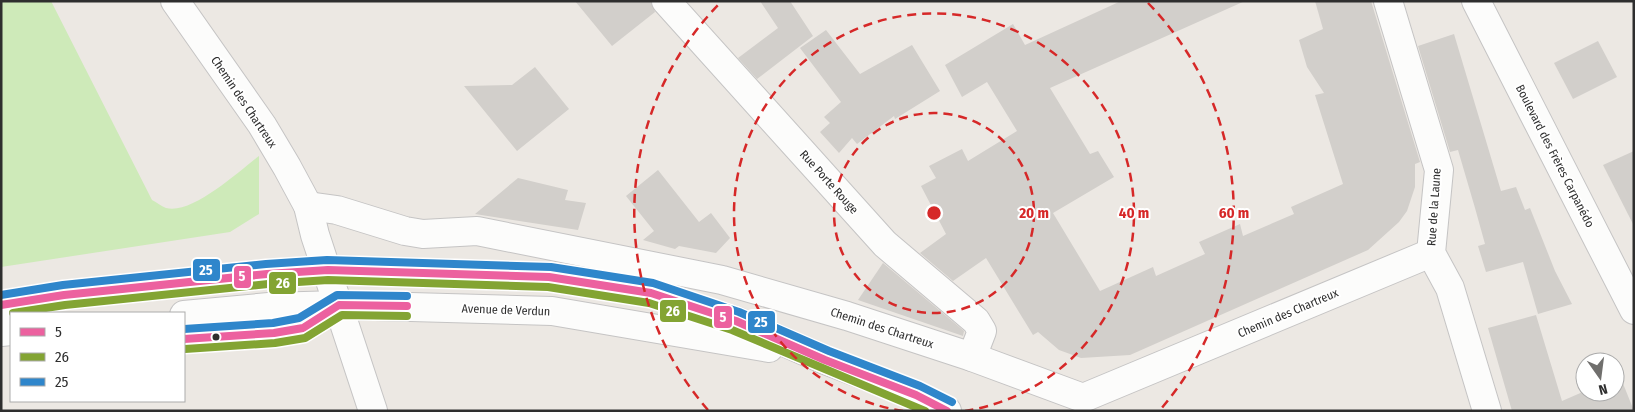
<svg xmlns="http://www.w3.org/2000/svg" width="1635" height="412" font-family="'Fira Sans Condensed',sans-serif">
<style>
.green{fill:#ceeab9}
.building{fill:#d2cfcb}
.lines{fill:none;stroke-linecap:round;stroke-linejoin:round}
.street-casing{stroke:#c5c4c4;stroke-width:30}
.secondary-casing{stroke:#c5c4c4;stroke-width:30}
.street{stroke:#fcfcfb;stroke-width:28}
.secondary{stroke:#fcfcfb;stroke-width:28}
.bus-1-casing{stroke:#fff;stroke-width:11}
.bus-2-casing{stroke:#fff;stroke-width:11}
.bus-3-casing{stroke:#fff;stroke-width:11}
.bus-1{stroke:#ec619f;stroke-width:8}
.bus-2{stroke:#83a433;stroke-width:8}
.bus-3{stroke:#2f86cb;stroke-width:8}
.ring{fill:none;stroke:#d62828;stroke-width:2.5;stroke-dasharray:9 6}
.bus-dot{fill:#2e2e2e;stroke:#fff;stroke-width:2}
.labels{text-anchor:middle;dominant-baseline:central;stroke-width:4;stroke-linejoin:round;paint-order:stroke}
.street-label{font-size:12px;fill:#2e2e2e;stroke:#fff}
.centre{fill:#d62828;stroke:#fff;stroke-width:2.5}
.ring-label{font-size:15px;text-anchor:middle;font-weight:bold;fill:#d62828;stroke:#fff;stroke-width:4;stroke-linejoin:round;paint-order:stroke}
.line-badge{stroke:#fff;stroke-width:2}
.badge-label{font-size:14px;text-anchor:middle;font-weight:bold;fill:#fff}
</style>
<rect width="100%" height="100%" fill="#ece8e3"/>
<path class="green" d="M 1,1 L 51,1 L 152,200 C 156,202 161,206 166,208 C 192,215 238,172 259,156 L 259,214 L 230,232 L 1,267 Z"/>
<g class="building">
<polygon points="575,1 651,1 655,12 612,46"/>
<polygon points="760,1 790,1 813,36 757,79 738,58 778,28"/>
<polygon points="1121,1 1245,1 1050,88 1090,154 1098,151 1114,177 1053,213 1100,291 1153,267 1156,276 1205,254 1199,242 1240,224 1243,236 1294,214 1291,207 1343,184 1315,95 1324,93 1307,67 1299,40 1323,29 1315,1 1371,1 1420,162 1415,164 1415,187 1407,211 1399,222 1368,250 1130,355 1081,358 1059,350 1038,332 1033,335 986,258 953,281 920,253 946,234 921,186 936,178 929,166 962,149 968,161 1017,131 987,82 962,97 945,65 1013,24 1025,45"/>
<polygon points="826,30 860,74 912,45 940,91 895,119 894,116 857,144 852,138 839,153 820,132 830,123 824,117 841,102 800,48"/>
<polygon points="1454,34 1501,191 1516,187 1525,210 1530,208 1555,271 1572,304 1538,314 1523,262 1486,272 1478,246 1485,244 1475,208 1458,150 1450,152 1418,46"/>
<polygon points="1598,41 1617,77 1573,99 1554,63"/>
<polygon points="535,67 569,109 517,151 464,86 512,85"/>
<polygon points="1634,151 1634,226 1603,165"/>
<polygon points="658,170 699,222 711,213 730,238 716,253 679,246 675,249 643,240 654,231 626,196"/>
<polygon points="518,178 568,190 565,200 586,203 578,230 475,214"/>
<polygon points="883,263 964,331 963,336 858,300"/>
<polygon points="1536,315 1562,401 1585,391 1615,392 1615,379 1620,376 1634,411 1512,411 1488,328"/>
</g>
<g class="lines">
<g class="street-casing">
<g id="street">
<polyline points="175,1 262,125 287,167 308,206 315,235 373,411"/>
<polyline points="666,1 885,244 976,321 982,331 972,357"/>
<polyline points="1388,1 1439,170 1431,253 1450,288 1487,411"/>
<polyline points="1476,1 1634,310"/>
<polyline points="308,206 337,210 405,231 423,234 477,231 722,280 847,316 972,357 1083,398 1431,253"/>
</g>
</g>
<g class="secondary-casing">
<g id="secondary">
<polyline points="1,305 64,295 267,274 328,270 549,277 651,293 736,321 825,360 916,395 947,411"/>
<polyline points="184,315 269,307 339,305 552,311 769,348"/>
<polyline points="1,332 11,331"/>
</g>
</g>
<use href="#street" class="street"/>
<use href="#secondary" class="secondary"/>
<g class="bus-1-casing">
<g id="bus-1">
<polyline points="1,305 64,295 267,274 328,270 549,277 651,293 736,321 825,360 916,395 947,411"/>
<polyline points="184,339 274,333 303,328 339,305 407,306"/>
</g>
</g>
<g class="bus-2-casing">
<g id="bus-2">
<polyline points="13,313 65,305 268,284 328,280 548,287 649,303 732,330 925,411"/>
<polyline points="185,349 275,343 305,338 342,315 407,316"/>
</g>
</g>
<g class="bus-3-casing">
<g id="bus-3">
<polyline points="1,295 63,285 266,264 327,260 551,267 653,283 739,312 829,351 920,386 952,402"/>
<polyline points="184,329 273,323 299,318 337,295 407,296"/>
</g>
</g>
<use href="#bus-1" class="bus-1"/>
<use href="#bus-2" class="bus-2"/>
<use href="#bus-3" class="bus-3"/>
</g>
<g class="ring">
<circle cx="934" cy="213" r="100"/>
<path d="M903 411A200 200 0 1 1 965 411"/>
<path d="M708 410A300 300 0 0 1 720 3M1148 3A300 300 0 0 1 1160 410"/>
</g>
<circle class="bus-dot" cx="216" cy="337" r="4.5"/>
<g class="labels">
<g class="street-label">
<text transform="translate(244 102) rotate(56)">Chemin des Chartreux</text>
<text transform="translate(1555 156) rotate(63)">Boulevard des Frères Carpanédo</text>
<text transform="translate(829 182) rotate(48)">Rue Porte Rouge</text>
<text transform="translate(1434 207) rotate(-86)">Rue de la Laune</text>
<text transform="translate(506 310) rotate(2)">Avenue de Verdun</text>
<text transform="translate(1288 313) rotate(-23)">Chemin des Chartreux</text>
<text transform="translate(882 328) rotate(18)">Chemin des Chartreux</text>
</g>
</g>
<circle cx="934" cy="213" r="8" class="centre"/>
<g class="ring-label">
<text x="1034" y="218">20 m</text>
<text x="1134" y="218">40 m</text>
<text x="1234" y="218">60 m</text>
</g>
<g class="line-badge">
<rect x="192" y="258" width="29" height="24" rx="5" fill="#2f86cb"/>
<rect x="233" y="265" width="19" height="24" rx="5" fill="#ec619f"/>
<rect x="268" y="271" width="29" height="24" rx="5" fill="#83a433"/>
<rect x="659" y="299" width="28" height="24" rx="5" fill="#83a433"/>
<rect x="713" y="305" width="20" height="24" rx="5" fill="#ec619f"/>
<rect x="747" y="310" width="29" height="24" rx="5" fill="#2f86cb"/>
</g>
<g class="badge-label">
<text x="206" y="275">25</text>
<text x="242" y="281">5</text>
<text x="283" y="288">26</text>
<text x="673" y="316">26</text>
<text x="723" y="322">5</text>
<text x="761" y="327">25</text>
</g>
<rect width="1635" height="412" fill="none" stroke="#2e2e2e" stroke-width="5"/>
<rect x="10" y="312" width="175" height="90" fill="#ffffff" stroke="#ababab"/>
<rect x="20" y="328" width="25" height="8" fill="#ec619f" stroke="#ababab"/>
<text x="55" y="337" font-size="15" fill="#2e2e2e">5</text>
<rect x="20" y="353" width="25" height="8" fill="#83a433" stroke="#ababab"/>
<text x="55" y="362" font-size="15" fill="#2e2e2e">26</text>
<rect x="20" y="378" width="25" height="8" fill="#2f86cb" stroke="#ababab"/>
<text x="55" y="387" font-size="15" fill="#2e2e2e">25</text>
<g transform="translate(1600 377) rotate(166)"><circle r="24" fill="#ffffff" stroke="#ababab"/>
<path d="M0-4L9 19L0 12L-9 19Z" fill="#706f6d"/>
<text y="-8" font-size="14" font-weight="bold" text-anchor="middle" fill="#2e2e2e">N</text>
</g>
</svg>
